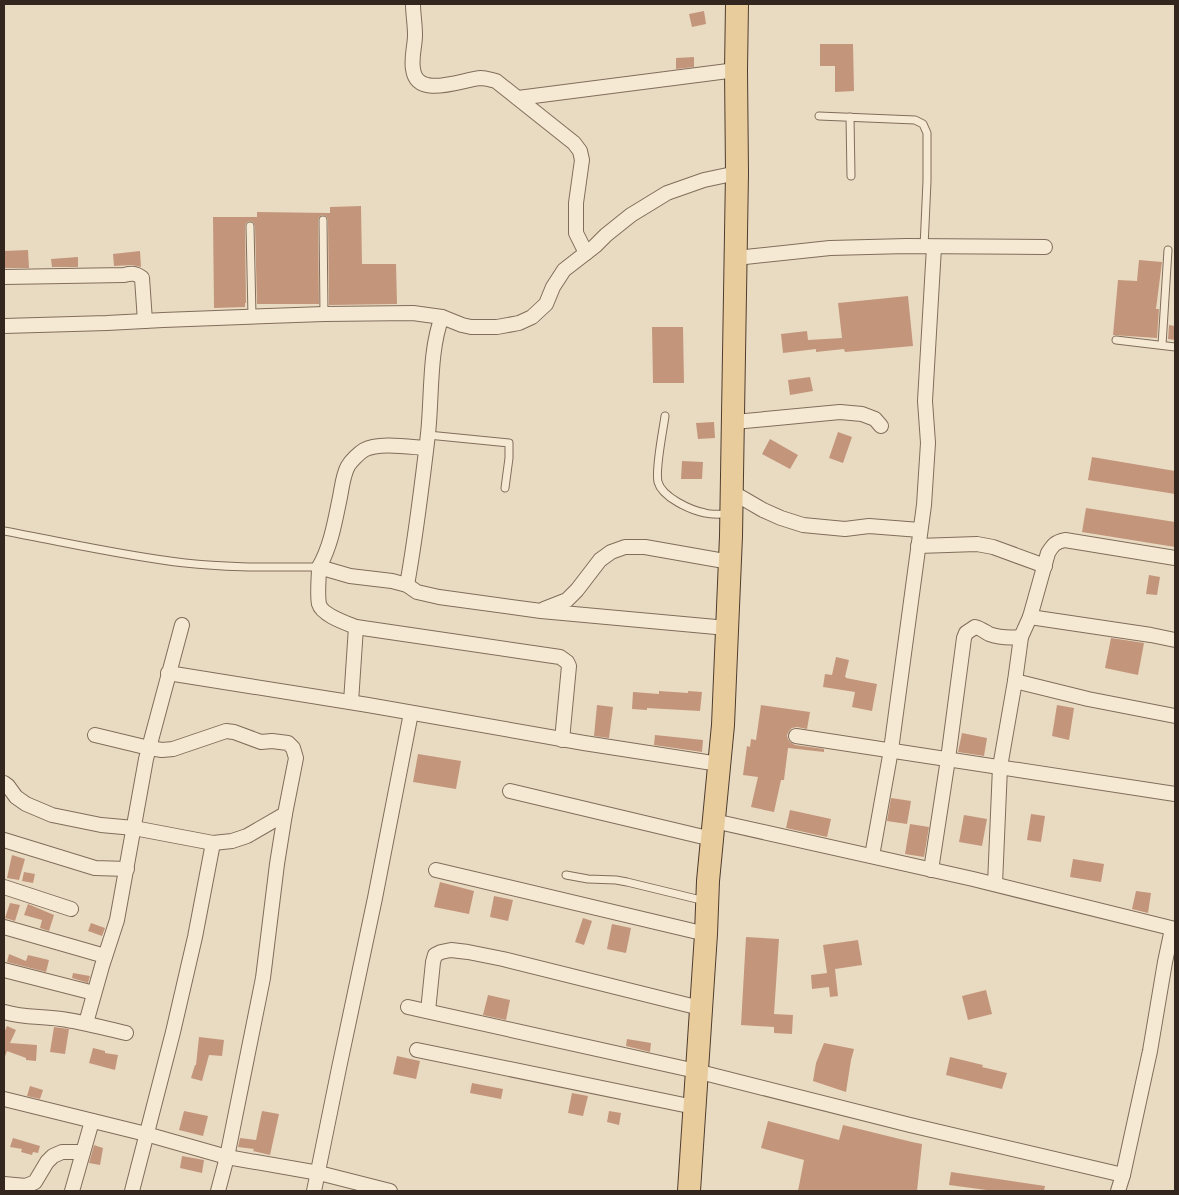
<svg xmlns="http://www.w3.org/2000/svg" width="1179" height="1195" font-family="Bitter,serif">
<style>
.building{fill:#c3957b}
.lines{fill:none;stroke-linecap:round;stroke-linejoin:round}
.service-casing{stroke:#816d5b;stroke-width:9}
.minor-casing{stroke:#816d5b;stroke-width:16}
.primary-casing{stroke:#4f3c2f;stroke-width:24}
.service{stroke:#f5e9d4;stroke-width:7}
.minor{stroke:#f5e9d4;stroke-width:14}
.primary{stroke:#e9cc9c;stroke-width:22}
</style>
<rect width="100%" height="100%" fill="#e9dbc2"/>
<g class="building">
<polygon points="704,11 706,24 692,27 689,14"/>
<polygon points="820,44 853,44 854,91 835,92 835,66 820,66"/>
<polygon points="694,57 694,67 676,69 676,58"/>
<polygon points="361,206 362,264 396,264 397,304 329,305 328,220 326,216 322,215 319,217 318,220 319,304 257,304 255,226 253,222 249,221 246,223 245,226 246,303 245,303 245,307 214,308 213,217 257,217 257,212 330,213 330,207"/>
<polygon points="28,250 29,268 4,268 4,251"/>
<polygon points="140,251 141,267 132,265 114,266 113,254"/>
<polygon points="78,257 78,267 52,267 51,259"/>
<polygon points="1139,260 1162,262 1156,309 1159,309 1157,338 1113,335 1118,280 1137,281"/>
<polygon points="908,296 913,346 845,352 844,349 816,352 816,349 783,353 781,334 807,331 808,340 842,338 838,303"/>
<polygon points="1169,325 1175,326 1175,340 1168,339"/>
<polygon points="652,327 683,327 684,383 653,383"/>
<polygon points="810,377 813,391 790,395 788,380"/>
<polygon points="714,422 715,438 698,439 696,423"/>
<polygon points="838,432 852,437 843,463 829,458"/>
<polygon points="770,439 798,455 790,469 762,454"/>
<polygon points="1092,457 1175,471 1175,494 1088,480"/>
<polygon points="682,461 703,462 702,479 681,479"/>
<polygon points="1086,508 1175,522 1175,547 1082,532"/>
<polygon points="1149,575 1160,577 1157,595 1146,594"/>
<polygon points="1111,638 1144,643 1138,675 1105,668"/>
<polygon points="836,657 849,660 845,677 846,677 846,678 877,684 872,711 852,707 855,692 823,687 825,674 832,675"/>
<polygon points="659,691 688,693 688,691 702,692 700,711 647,708 647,710 632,709 633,692 659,694"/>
<polygon points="597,705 613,707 609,738 594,736"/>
<polygon points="761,705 810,712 807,729 797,727 792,728 789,731 787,735 788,739 790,742 795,745 824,749 824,752 788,748 784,780 781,780 774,812 751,807 758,777 743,775 747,746 750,747 751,739 756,740"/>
<polygon points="1057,705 1074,708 1069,740 1052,736"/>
<polygon points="962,733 987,738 984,756 958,752"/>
<polygon points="655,735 703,740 702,752 654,745"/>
<polygon points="418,754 461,761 456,789 413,782"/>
<polygon points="891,798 911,801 907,824 887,821"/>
<polygon points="790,810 831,819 827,837 786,828"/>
<polygon points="1031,814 1045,816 1041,842 1027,840"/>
<polygon points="964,815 987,819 982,846 959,842"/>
<polygon points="910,824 929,827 924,857 905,854"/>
<polygon points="12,855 25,859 19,880 7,878"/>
<polygon points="1073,859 1104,864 1101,882 1070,877"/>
<polygon points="24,872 35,874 33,883 22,881"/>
<polygon points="440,882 474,891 469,914 434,907"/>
<polygon points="1136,891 1151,893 1148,913 1132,909"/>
<polygon points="494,896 513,900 508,921 490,917"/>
<polygon points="10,903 20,905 15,921 5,918"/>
<polygon points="28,904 54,915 49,931 40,928 42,920 24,915"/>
<polygon points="583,918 592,921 584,945 575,942"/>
<polygon points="91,923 105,928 102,936 88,931"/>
<polygon points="612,924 631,928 626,953 607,949"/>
<polygon points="746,937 779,939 774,1014 793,1015 792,1034 774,1033 774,1027 741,1025"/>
<polygon points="858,940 862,965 835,969 838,996 830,997 829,987 812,989 811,975 827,973 823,945"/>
<polygon points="9,954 26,961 28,955 49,960 46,972 7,962"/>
<polygon points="73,973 90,976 88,983 72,978"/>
<polygon points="986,990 992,1014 968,1020 962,996"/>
<polygon points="488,995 510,1000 506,1020 483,1015"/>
<polygon points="7,1026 16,1030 10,1043 37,1045 36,1061 26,1060 26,1058 7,1051 4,1059 4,1033"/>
<polygon points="54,1027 69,1029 65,1054 50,1052"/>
<polygon points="199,1037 224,1040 222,1056 209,1055 202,1081 191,1078 195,1065 196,1065"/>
<polygon points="627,1039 651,1043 650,1052 626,1046"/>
<polygon points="824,1043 854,1049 851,1060 846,1092 813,1081 816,1063"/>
<polygon points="93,1048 105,1051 105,1053 118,1055 115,1070 89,1063"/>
<polygon points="397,1056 420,1061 416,1079 393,1074"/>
<polygon points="950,1057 983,1065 982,1067 1007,1073 1002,1089 946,1075"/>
<polygon points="472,1083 503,1089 501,1099 470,1093"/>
<polygon points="30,1086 43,1090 40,1099 27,1096"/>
<polygon points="572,1093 588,1096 583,1116 568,1113"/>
<polygon points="184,1111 208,1116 203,1136 179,1130"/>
<polygon points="262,1111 279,1114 270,1155 253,1151 254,1149 238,1147 240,1138 256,1140"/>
<polygon points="609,1111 621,1113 619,1125 607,1122"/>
<polygon points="768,1121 839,1140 843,1125 912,1142 922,1144 917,1191 798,1191 804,1160 761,1148"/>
<polygon points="13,1138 40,1146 38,1153 33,1152 32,1155 21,1152 22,1149 10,1147"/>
<polygon points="94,1145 103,1148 100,1165 89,1163"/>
<polygon points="182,1156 204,1160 202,1173 180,1168"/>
<polygon points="951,1172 1045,1186 1044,1191 994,1191 949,1185"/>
</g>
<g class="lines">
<g class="service-casing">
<g id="service">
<polyline points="819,116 915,120 923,124 927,133 927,181 924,247"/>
<polyline points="850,117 851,176"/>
<polyline points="323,220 324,314"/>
<polyline points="250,226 252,316"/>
<polyline points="1116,340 1175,347"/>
<polyline points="1162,345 1168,250"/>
<path d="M 665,416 C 663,431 655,469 658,482 C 662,497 690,510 705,513 C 712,515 720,514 728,514"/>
<polyline points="428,435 509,443 509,458 505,488"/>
<path d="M 4,531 C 64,542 124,556 185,563 C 229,568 274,567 319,567"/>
<polyline points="566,875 588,879 616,880 627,882 705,901"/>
</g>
</g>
<g class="minor-casing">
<g id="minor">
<path d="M 413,4 C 413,14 415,24 415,35 C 415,46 411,57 413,69 C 417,100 463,79 481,78 C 486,78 491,80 496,81 L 574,143 L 580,151 L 582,160 L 576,203 L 576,233 L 586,253"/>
<polyline points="518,98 736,70"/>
<polyline points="736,258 830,248 907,246 1045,247"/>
<path d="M 4,277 L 124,275 C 132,273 136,273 142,278 L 145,321"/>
<polyline points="4,326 107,323 163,320 324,314 413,313 442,317 462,325 471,327 497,327 519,323 532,317 546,304 553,287 564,270 595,246 606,235 631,215 667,193 704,180 737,173"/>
<polyline points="734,422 840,412 862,414 875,419 881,426"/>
<polyline points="732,492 763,510 781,518 803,525 845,529 869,526 920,530"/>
<polyline points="918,546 977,544 993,547 1045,566"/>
<path d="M 319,567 C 331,546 335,521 340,497 C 342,487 343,475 348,466 C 351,461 359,453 364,450 C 378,442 410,447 426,448"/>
<path d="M 407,585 C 416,535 422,485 428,434 C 432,398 429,350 442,317"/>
<polyline points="544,609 567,600 577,590 600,560 611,552 625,547 645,547 730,562"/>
<polyline points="1030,617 1151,635 1175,640"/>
<polyline points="168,673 368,705 584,743 719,764"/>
<polyline points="1015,681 1088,699 1175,716"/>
<polyline points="351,702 356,627"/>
<polyline points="95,735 149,748 162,750 173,749 226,731 234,732 261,742 272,741 288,743 293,748 296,758 285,814 277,864 263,978 227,1157 218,1191"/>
<polyline points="796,736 1175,794"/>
<path d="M 562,740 L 569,666 L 567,662 L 560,657 L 356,627 C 346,623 322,615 319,604 C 317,594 319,577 319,567 L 350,576 L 392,581 L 407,585 L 417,592 L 439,597 L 541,611 L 727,628"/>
<polyline points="4,783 8,786 16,797 26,804 52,815 101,825 134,828 213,843 232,841 247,836 285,814"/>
<polyline points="510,791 712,839"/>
<polyline points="714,821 973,879 1175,929"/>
<polyline points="4,840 95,868 127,869"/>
<polyline points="872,856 891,750 924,505 928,443 925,401 934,247"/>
<polyline points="436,870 706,934"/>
<path d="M 931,870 L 948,759 L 964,638 L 966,633 L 975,627 C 980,628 984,631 989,634 C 1000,638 1010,638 1021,637"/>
<path d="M 995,884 L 1000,767 L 1015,681 L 1021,637 L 1030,617 L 1048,553 C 1053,545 1055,542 1065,540 L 1175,558"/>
<polyline points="4,887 71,909"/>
<polyline points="4,927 105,956"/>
<polyline points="4,970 94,993"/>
<polyline points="408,1007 696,1071 910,1125 1123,1175"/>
<polyline points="428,1011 433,962 435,955 441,952 451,950 468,952 503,959 700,1008"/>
<path d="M 4,1012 C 24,1018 41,1016 61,1019 C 83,1022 104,1028 126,1033"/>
<polyline points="86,1023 102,966 117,920 146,759 182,625"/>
<polyline points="417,1050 694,1107"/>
<polyline points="4,1099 146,1134 227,1157 319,1173 390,1191"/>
<polyline points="4,1184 26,1186 35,1182 47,1162 53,1156 62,1152 83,1152"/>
<polyline points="72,1191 92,1121"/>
<polyline points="132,1191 173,1032 195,937 213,843"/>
<polyline points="314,1191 339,1068 375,898 411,713"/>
<polyline points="1118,1191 1123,1175 1150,1051 1165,962 1172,929"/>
</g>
</g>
<g class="primary-casing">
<polyline id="primary" points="689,1191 706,934 708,881 723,725 731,536 737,173 736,70 737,4"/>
</g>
<use href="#service" class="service"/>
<use href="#minor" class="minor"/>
<use href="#primary" class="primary"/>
</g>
<rect width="1179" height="1195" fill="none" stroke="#32261e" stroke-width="10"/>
</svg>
